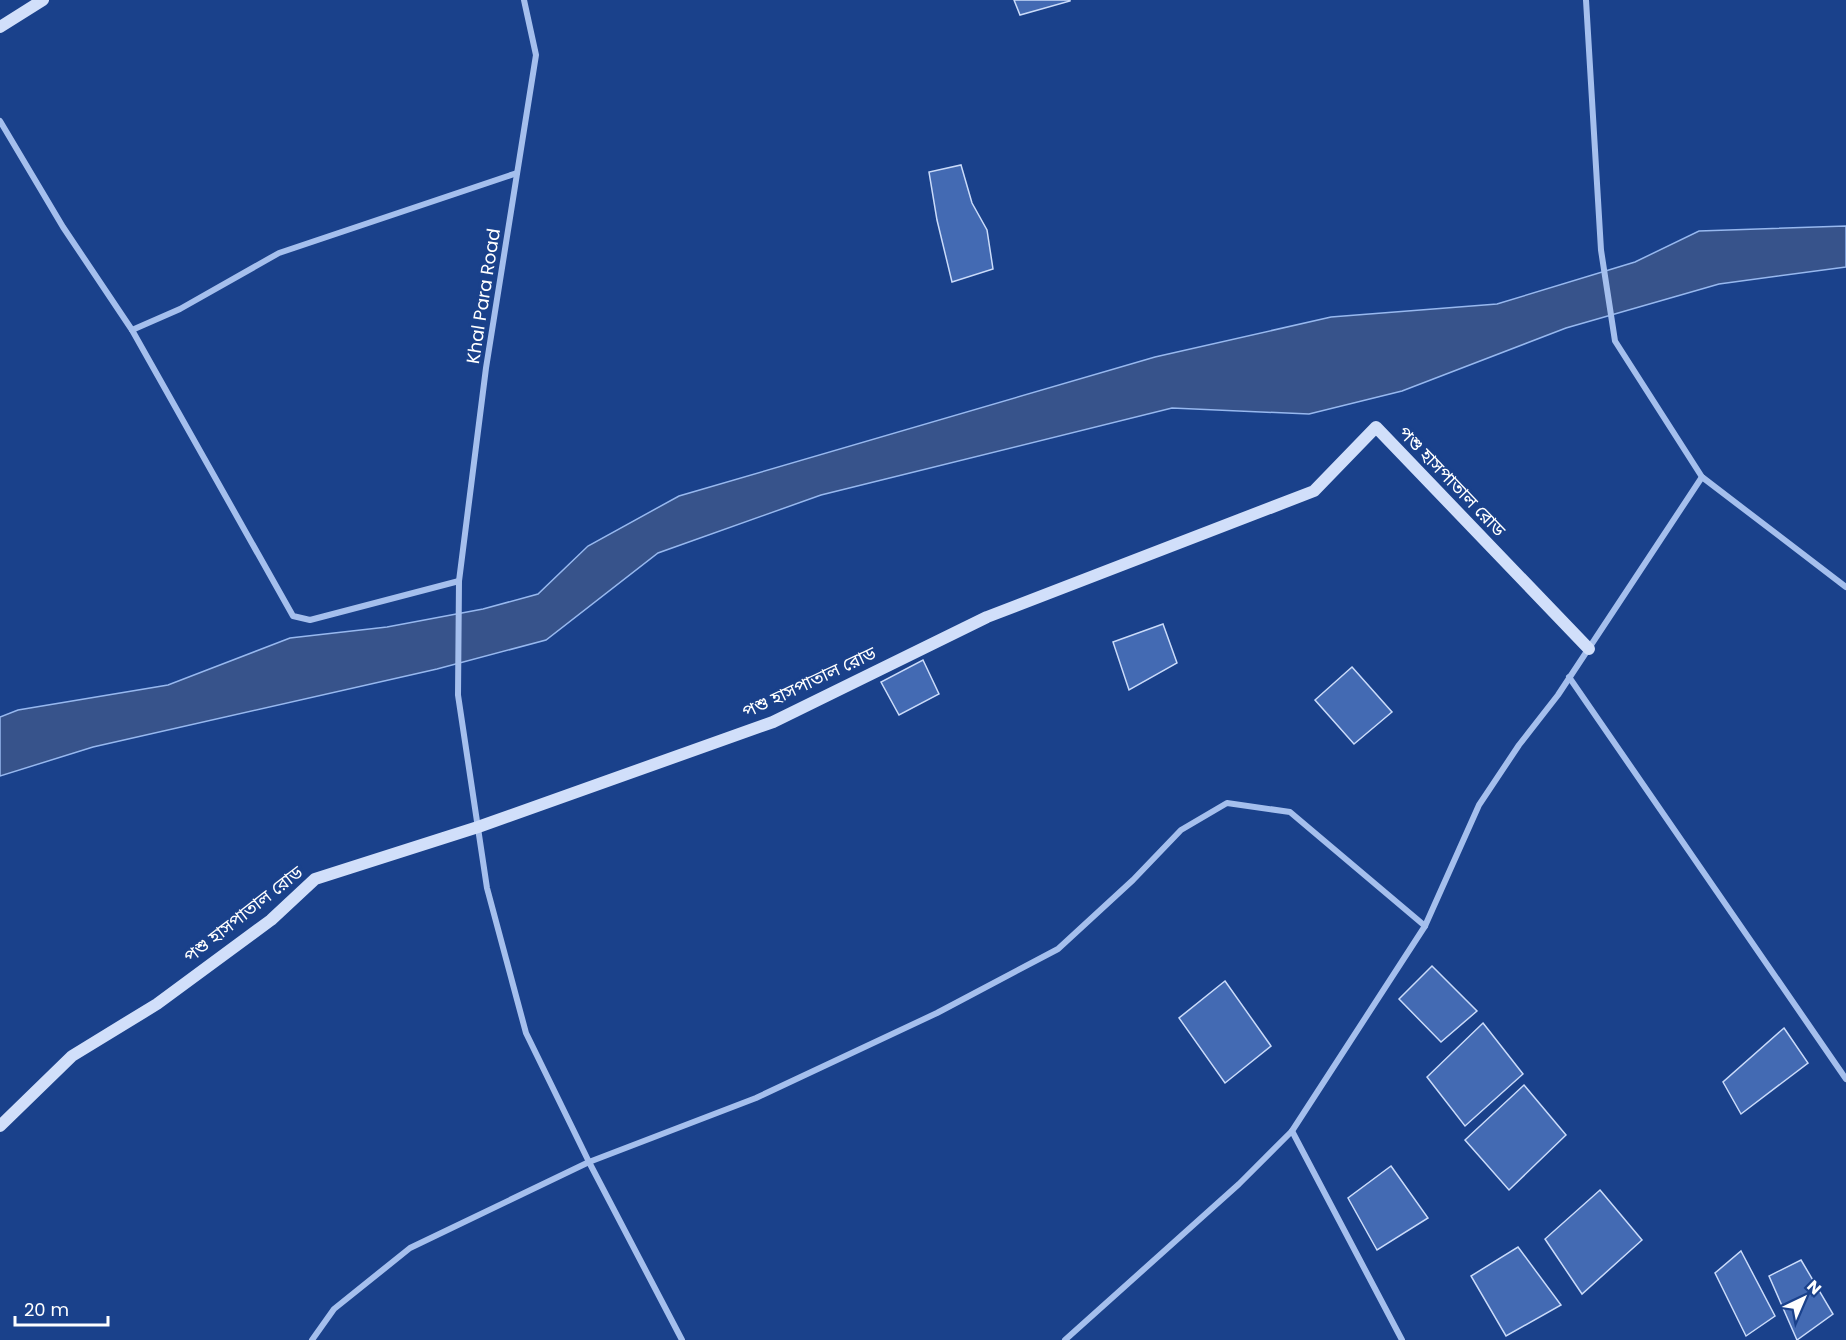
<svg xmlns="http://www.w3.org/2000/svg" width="1846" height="1340" font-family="Poppins,'Noto Sans Bengali',sans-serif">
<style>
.water{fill:#37538b;stroke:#97b8ef;stroke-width:1.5}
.building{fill:#436ab3;stroke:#cadbfa;stroke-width:1.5}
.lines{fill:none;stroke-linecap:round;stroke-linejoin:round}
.street{stroke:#a5bfed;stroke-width:6}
.secondary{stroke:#d1dffa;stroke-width:12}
.labels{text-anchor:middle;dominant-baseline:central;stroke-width:6;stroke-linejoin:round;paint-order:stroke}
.street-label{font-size:18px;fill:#fff;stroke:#1a418b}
</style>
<rect width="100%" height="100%" fill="#1a418b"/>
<polygon class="water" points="1846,226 1846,267 1719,284 1566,328 1402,391 1309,414 1172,408 821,495 658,553 546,640 437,669 93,747 0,776 0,717 18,710 168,685 290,638 387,627 483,609 538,594 588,546 679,496 1155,357 1331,317 1497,304 1635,262 1699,231"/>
<g class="building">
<polygon points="1014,0 1070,0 1070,1 1020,15"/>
<polygon points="961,165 972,203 987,230 993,269 952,282 937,220 929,172"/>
<polygon points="1163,624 1177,663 1129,690 1113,642"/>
<polygon points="923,660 939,694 899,715 881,682"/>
<polygon points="1352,667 1392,712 1354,744 1315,700"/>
<polygon points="1432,966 1477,1011 1441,1042 1399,999"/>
<polygon points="1225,981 1271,1046 1225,1083 1179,1018"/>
<polygon points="1483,1023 1523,1074 1465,1126 1427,1077"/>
<polygon points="1784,1028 1808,1063 1741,1114 1723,1082"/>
<polygon points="1524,1085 1566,1135 1509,1190 1465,1140"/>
<polygon points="1391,1166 1428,1218 1377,1250 1348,1198"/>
<polygon points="1600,1190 1642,1240 1582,1294 1545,1239"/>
<polygon points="1518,1247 1561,1305 1506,1336 1471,1276"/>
<polygon points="1741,1251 1775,1316 1746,1336 1715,1273"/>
<polygon points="1801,1260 1833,1314 1797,1340 1769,1276"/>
</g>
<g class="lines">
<g class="street">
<polyline points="524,0 536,55 486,368 459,581 458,695 487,888 526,1033 589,1162 682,1340"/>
<polyline points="1586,0 1601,250 1615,341 1702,477 1846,587"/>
<polyline points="0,121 63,227 132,330 180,309 279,253 517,173"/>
<polyline points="132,330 293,616 310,620 459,581"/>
<polyline points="1569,677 1846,1079"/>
<polyline points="1292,1131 1402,1340"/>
<polyline points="312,1340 334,1309 410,1248 589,1162 756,1098 937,1013 1058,949 1133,880 1181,830 1227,803 1290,812 1425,926"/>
<polyline points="1065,1340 1239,1184 1292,1131 1425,926 1479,805 1519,745 1558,695 1702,477"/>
</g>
<g class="secondary">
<polyline points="0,27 43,0"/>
<polyline points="0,1126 72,1056 157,1004 271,920 315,879 478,827 773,722 987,617 1314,491 1376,427 1589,649"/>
</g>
</g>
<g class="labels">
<g class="street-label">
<text transform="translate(483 296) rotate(-81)">Khal Para Road</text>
<text transform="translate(1452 481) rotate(46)">পশু হাসপাতাল রোড</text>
<text transform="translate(809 682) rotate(-25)">পশু হাসপাতাল রোড</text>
<text transform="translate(243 914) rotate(-38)">পশু হাসপাতাল রোড</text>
</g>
</g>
<g transform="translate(1804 1298) rotate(44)" stroke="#1a418b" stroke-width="4.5" paint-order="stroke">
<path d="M0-4.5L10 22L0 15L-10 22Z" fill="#ffffff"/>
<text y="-9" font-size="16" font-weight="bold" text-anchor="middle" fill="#ffffff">N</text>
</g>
<path d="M15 1316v9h93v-9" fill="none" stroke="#ffffff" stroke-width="3"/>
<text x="24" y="1316" font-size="18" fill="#ffffff" stroke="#1a418b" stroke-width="4.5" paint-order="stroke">20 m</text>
</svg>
